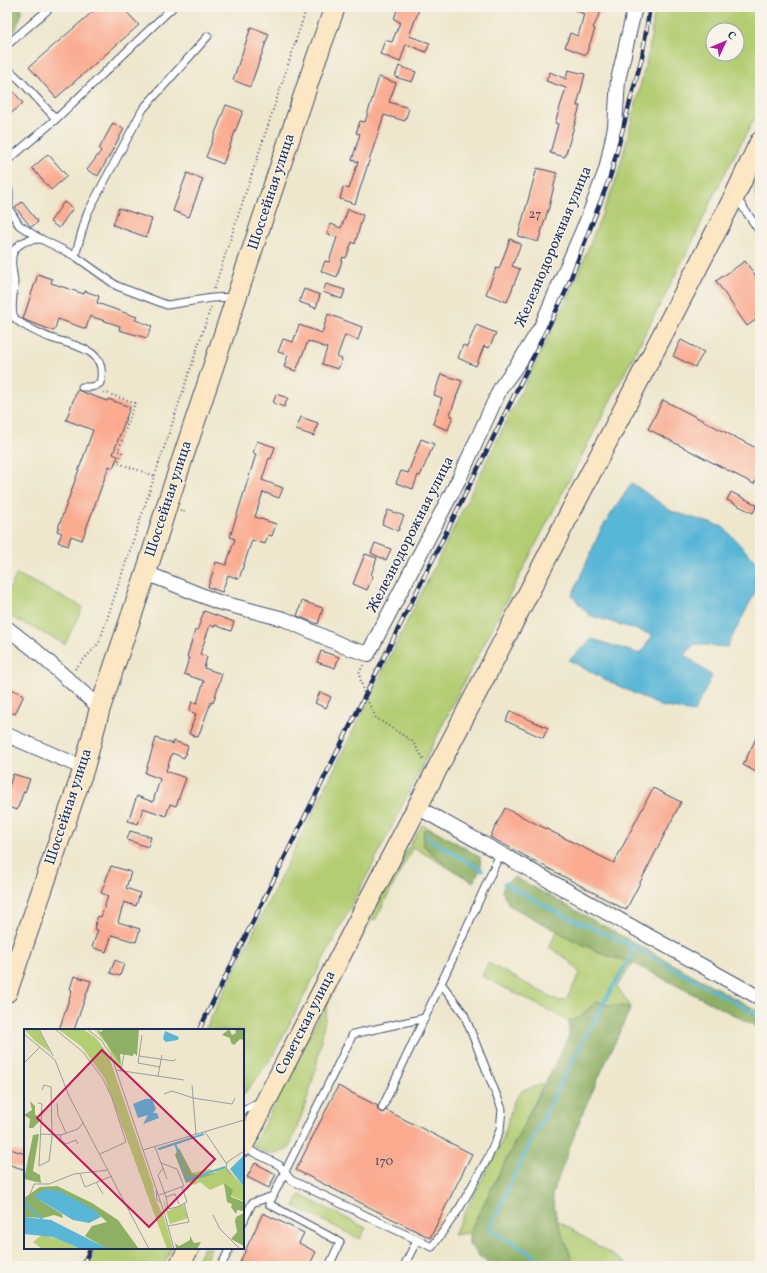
<svg xmlns="http://www.w3.org/2000/svg" width="767" height="1273" font-family="Vollkorn,serif">
<style>
.green{fill:#b3cd73;stroke:#677e68;fill-rule:evenodd}
.forest{fill:#8eb065;stroke:#547062}
.water{fill:#59b6d7;stroke:#3a729a}
.lines{fill:none;stroke-linecap:round;stroke-linejoin:round}
.stream{stroke:#59b6d7;stroke-width:3.5}
.building{fill:#faab90}
.lane-casing{stroke:#3b4b6f;stroke-width:9}
.street-casing{stroke:#3b4b6f;stroke-width:16}
.secondary-casing{stroke:#3b4b6f;stroke-width:22}
.path{stroke:#3b4b6f;stroke-width:2;stroke-dasharray:1 3;stroke-linecap:butt}
.lane{stroke:#fff;stroke-width:7}
.street{stroke:#fff;stroke-width:14}
.secondary{stroke:#fbe7c3;stroke-width:20}
.rail-casing{stroke:#1b2f5e;stroke-width:4.5}
.rail{stroke:#f7f3e8;stroke-width:3;stroke-dasharray:9;stroke-linecap:butt}
.labels{text-anchor:middle;dominant-baseline:central;stroke-width:3;stroke-linejoin:round;paint-order:stroke}
.number-label{font-size:13px;fill:#534e6a}
.street-label{font-size:15px;fill:#1b2f5e;stroke:#f7f3e8}
.inset-river{fill:none;stroke:#59b6d7;stroke-width:2}
.inset-road{fill:none;stroke:#9a9da1;stroke-width:1}
.view{fill:#c2185b;fill-opacity:0.15;stroke:#c2185b;stroke-width:2}
.inset-edge{fill:none;stroke:#1b2f5e;stroke-width:2}
</style>
<rect width="100%" height="100%" fill="#f7f3e8"/>
<filter id="ink" filterUnits="userSpaceOnUse"><feTurbulence type="fractalNoise" baseFrequency=".025" numOctaves="2"/><feDisplacementMap in="SourceGraphic" scale="8" xChannelSelector="R" yChannelSelector="G"/><feConvolveMatrix kernelMatrix="1 2 1 2 8 2 1 2 1" color-interpolation-filters="sRGB"/></filter>
<filter id="wash" filterUnits="userSpaceOnUse"><feTurbulence type="fractalNoise" baseFrequency=".012" numOctaves="4" result="noise"/><feDisplacementMap in="SourceGraphic" scale="16" xChannelSelector="R" yChannelSelector="G"/><feGaussianBlur stdDeviation="0.9" result="paint"/><feColorMatrix in="noise" values="0 0 0 0 0 0 0 0 0 0 0 0 0 0 0 0 0 1.4 0 .05"/><feComposite in="paint" operator="in"/></filter>
<g filter="url(#wash)">
<rect width="100%" height="100%" fill="#eee7cd"/>
<g class="green">
<path d="M 655,7 L 760,7 L 760,108 L 717,188 L 692,243 L 453,704 L 370,870 L 271,1059 L 243,1095 L 243,1030 L 205,1030 L 570,293 L 618,175 L 649,51 ZM 713,30 L 737,30 L 737,54 L 713,54 Z"/>
<path d="M 760,160 L 760,211 C 752,194 755,177 760,160 Z"/>
<polygon points="17,574 83,607 65,644 7,615 7,594"/>
<path d="M 422,825 L 438,832 L 424,829 L 423,845 L 447,867 L 413,847 L 375,920 L 372,919 L 328,1003 L 316,1068 L 307,1100 L 289,1149 C 275,1155 266,1154 253,1146 L 385,887 Z"/>
<polygon points="557,931 608,956 633,963 617,986 631,1007 607,1005 596,1001 581,1017 569,1021 482,976 488,963 559,1001 566,1000 580,973 567,959 549,947"/>
<polygon points="749,1006 760,1012 760,1028 759,1028"/>
<polygon points="544,1084 469,1233 453,1235 503,1139 513,1103 523,1090"/>
<polygon points="300,1195 366,1228 360,1239 294,1206"/>
<polygon points="557,1220 625,1263 630,1266 577,1266 574,1264"/>
<polygon points="97,1248 172,1248 163,1266 88,1266"/>
<polygon points="203,1248 211,1248 203,1266 194,1266"/>
</g>
<g class="forest">
<polygon points="7,7 21,7 22,13 15,31 7,35"/>
<polygon points="424,829 438,832 480,857 481,869 473,882 447,867 423,845"/>
<polygon points="515,877 749,1006 759,1028 633,963 608,956 571,939 509,905 502,891 505,883"/>
<polygon points="596,1001 607,1005 631,1007 583,1112 552,1195 557,1220 574,1264 577,1266 494,1266 481,1258 469,1244 469,1233 569,1036 569,1021 581,1017"/>
</g>
<polygon class="water" points="632,483 671,511 723,527 760,566 760,583 727,647 694,644 685,655 712,676 694,712 661,706 606,680 569,660 592,639 640,654 653,635 589,615 572,596 601,529"/>
<g class="lines">
<g class="stream">
<polyline points="426,837 482,870"/>
<polyline points="504,883 553,910 636,948 760,1016"/>
<path d="M 549,1266 L 522,1248 L 490,1230 L 491,1225 L 505,1197 L 511,1181 C 552,1103 589,1023 636,948"/>
</g>
</g>
<g id="blocks">
<g class="building">
<polygon points="98,7 122,7 139,25 56,98 29,67"/>
<polygon points="398,7 420,7 409,36 430,43 426,52 406,44 400,62 380,54 385,40 392,42 400,22 394,19"/>
<polygon points="567,7 603,7 593,28 595,29 586,55 565,47 570,33 578,36 584,14"/>
<polygon points="251,27 269,34 250,87 233,80"/>
<polygon points="399,66 416,72 412,82 395,77"/>
<polygon points="568,70 585,74 577,106 580,106 565,157 550,153 558,124 555,123 566,88 546,81 550,72 566,79"/>
<polygon points="379,77 396,83 389,102 409,108 405,121 384,115 355,204 340,199 343,187 349,189 358,162 352,160 360,134 356,133 360,121 365,122"/>
<polygon points="7,84 23,103 7,117"/>
<polygon points="226,105 243,111 223,164 206,157"/>
<polygon points="113,123 124,129 98,176 87,170 101,151 99,149"/>
<polygon points="48,154 67,176 51,190 32,168"/>
<polygon points="537,168 557,173 549,207 538,242 518,236"/>
<polygon points="187,173 203,179 189,217 173,211"/>
<polygon points="22,202 38,222 31,227 15,207"/>
<polygon points="64,202 73,208 59,228 50,222"/>
<polygon points="119,208 152,219 146,237 113,225"/>
<polygon points="348,209 363,215 355,244 352,242 346,258 343,257 337,277 321,271 325,261 329,262 337,237 327,234 331,224 341,228"/>
<polygon points="510,239 521,244 512,266 520,269 507,302 486,294 496,268 499,269"/>
<polygon points="745,261 760,282 760,317 747,326 716,281"/>
<polygon points="38,274 52,279 51,283 84,294 85,291 99,296 97,303 137,317 135,320 152,326 147,338 119,330 120,326 90,316 86,329 58,319 54,331 27,321 23,319"/>
<polygon points="326,284 345,290 342,299 323,292"/>
<polygon points="304,289 320,295 316,308 299,302"/>
<polygon points="328,314 362,327 358,340 345,335 337,357 342,359 338,369 322,364 327,348 308,341 296,371 284,367 288,355 278,352 283,339 293,342 299,325 322,333"/>
<polygon points="476,325 496,333 489,348 484,346 476,366 458,358 463,345 467,347"/>
<polygon points="681,340 704,352 695,367 673,356"/>
<polygon points="441,374 462,381 450,415 453,416 448,430 433,424 442,398 434,395"/>
<polygon points="77,390 107,401 108,399 130,407 113,454 118,456 113,468 109,466 82,540 71,536 68,546 58,542 62,533 57,531 93,430 66,420"/>
<polygon points="276,394 288,398 284,407 273,403"/>
<polygon points="663,400 760,450 760,471 754,484 648,429"/>
<polygon points="301,417 318,423 314,436 296,430"/>
<polygon points="421,439 434,444 420,476 418,475 413,489 396,483 401,471 408,473"/>
<polygon points="257,441 275,447 271,459 269,458 262,480 283,488 279,498 263,492 255,517 276,524 272,536 268,535 265,544 252,540 239,579 228,575 222,592 208,587 216,562 226,565 235,539 230,537 256,454 253,453"/>
<polygon points="731,492 757,505 753,513 727,500"/>
<polygon points="388,510 404,516 398,531 382,524"/>
<polygon points="375,543 391,549 386,560 371,553"/>
<polygon points="365,554 377,558 371,575 373,576 367,590 353,584"/>
<polygon points="302,601 323,608 318,624 297,616"/>
<polygon points="204,611 234,622 231,631 215,625 214,627 210,625 200,654 207,657 204,668 222,674 213,703 211,702 198,737 189,734 196,714 189,711 192,702 197,703 204,681 184,674 189,658 187,657 195,630 197,631"/>
<polygon points="321,651 339,657 335,668 317,662"/>
<polygon points="7,687 24,695 15,714 7,711"/>
<polygon points="320,692 331,697 326,708 315,703"/>
<polygon points="510,711 548,728 543,738 506,721"/>
<polygon points="760,730 760,774 743,765"/>
<polygon points="156,738 173,744 174,741 188,746 184,758 172,753 166,771 186,778 176,806 170,804 166,816 143,808 138,824 128,821 137,796 153,802 160,779 145,773"/>
<polygon points="13,774 30,779 25,792 24,791 17,810 7,807 7,793"/>
<polygon points="653,788 681,802 626,910 490,837 505,808 614,863"/>
<polygon points="130,831 151,837 148,847 127,840"/>
<polygon points="111,866 131,872 126,888 140,893 136,906 124,902 118,922 140,929 136,942 112,935 106,952 92,947 98,930 94,929 98,916 101,917 108,896 101,893"/>
<polygon points="115,960 124,964 120,976 110,973"/>
<polygon points="74,976 91,981 74,1030 59,1030 72,990 70,989"/>
<polygon points="338,1086 378,1106 377,1109 380,1112 383,1113 386,1110 472,1154 430,1238 296,1170"/>
<polygon points="10,1149 25,1154 25,1164 23,1169 7,1164 7,1158"/>
<polygon points="255,1163 276,1174 269,1188 247,1177"/>
<polygon points="263,1213 304,1233 299,1243 316,1252 309,1266 238,1266"/>
</g>
</g>
</g>
<g filter="url(#ink)">
<use href="#blocks" fill-opacity="0" stroke="#3b4b6f" stroke-width="1"/>
<g class="lines">
<g class="lane-casing">
<g id="lane">
<polyline points="7,45 51,7"/>
<polyline points="7,68 22,82 56,119"/>
<polyline points="7,161 56,119 173,7"/>
<polyline points="7,188 9,191 9,209 19,225 37,237 75,256 117,286 167,305 212,298 235,297"/>
<polyline points="736,197 760,232"/>
<path d="M 41,239 C 30,239 18,241 13,253 C 9,263 14,273 14,283 C 14,291 10,310 14,317 C 17,322 26,326 31,329 C 37,332 44,336 51,338 C 73,346 109,348 100,383 C 94,388 90,387 82,387"/>
<polyline points="75,256 87,214 143,109 208,36"/>
<polyline points="382,1108 452,960 500,854"/>
<polyline points="243,1111 259,1102"/>
<polyline points="243,1147 279,1165 291,1180 432,1247 459,1209 489,1156 500,1130 502,1109 464,1014 441,983"/>
<polyline points="243,1222 252,1203 273,1196"/>
<polyline points="221,1266 230,1248"/>
<polyline points="329,1266 340,1242 269,1204 353,1034 425,1018"/>
<polyline points="404,1266 417,1240"/>
</g>
</g>
<g class="street-casing">
<g id="street">
<polyline points="146,573 218,602 284,619 346,647 368,654 460,477 501,387 520,361 541,327 588,218 606,170 615,127 618,80 635,7"/>
<polyline points="7,628 35,650 100,708"/>
<polyline points="7,735 84,768"/>
<polyline points="417,807 760,998"/>
</g>
</g>
<g class="secondary-casing">
<g id="secondary">
<polyline points="7,992 84,768 100,708 146,573 167,505 314,65 335,7"/>
<polyline points="243,1146 369,900 735,195 760,142"/>
<polyline points="179,1266 189,1248"/>
</g>
</g>
<g class="path">
<polyline points="214,289 307,7"/>
<polyline points="104,392 135,403 118,451 122,452 118,463"/>
<polyline points="115,462 155,476"/>
<polyline points="180,510 186,512"/>
<polyline points="363,665 359,674 364,694 376,718 412,741 424,759"/>
<polyline points="75,669 99,643 211,307"/>
</g>
<use href="#lane" class="lane"/>
<use href="#street" class="street"/>
<use href="#secondary" class="secondary"/>
<g class="rail-casing">
<g id="rail">
<polyline points="199,1030 565,293 610,177 642,57 650,7"/>
<polyline points="82,1266 91,1248"/>
</g>
</g>
<use href="#rail" class="rail"/>
</g>
</g>
<g class="labels">
<g class="number-label">
<text x="535" y="215">27</text>
<text x="384" y="1162">170</text>
</g>
<g class="street-label">
<text transform="translate(272 192) rotate(-72)">Шоссейная улица</text>
<text transform="translate(554 247) rotate(-67)">Железнодорожная улица</text>
<text transform="translate(169 499) rotate(-72)">Шоссейная улица</text>
<text transform="translate(411 535) rotate(-63)">Железнодорожная улица</text>
<text transform="translate(69 807) rotate(-72)">Шоссейная улица</text>
<text transform="translate(306 1023) rotate(-63)">Советская улица</text>
</g>
</g>
<g transform="translate(24 1029)">
<rect width="220" height="220" fill="#eee7cd"/>
<path d="M 0,0 L 15,0 L 26,23 L 11,12 ZM 34,0 L 59,0 L 72,9 L 84,25 L 129,156 L 131,169 L 140,188 L 149,220 L 143,220 L 81,50 L 58,18 ZM 70,0 L 76,4 L 97,36 L 97,40 L 93,37 L 83,16 ZM 201,137 L 220,158 L 220,172 L 209,168 L 199,155 L 186,161 L 176,153 L 170,156 L 165,154 L 193,143 L 173,146 L 168,144 L 186,140 L 191,143 ZM 138,168 L 144,182 L 159,175 L 164,189 L 146,195 ZM 18,206 L 34,210 L 57,220 L 18,220 L 9,213 Z" fill="#b3cd73"/>
<path d="M 73,0 L 77,3 L 80,0 L 115,0 L 113,27 L 110,24 L 109,27 L 96,25 L 97,36 ZM 205,0 L 208,6 L 212,4 L 211,0 L 220,0 L 220,11 L 216,10 L 210,16 L 207,14 L 206,9 L 198,6 ZM 6,72 L 11,77 L 11,85 L 17,91 L 9,99 L 5,99 L 6,90 L 0,86 L 8,81 ZM 15,105 L 9,142 L 16,146 L 17,154 L 0,150 L 9,106 ZM 165,109 L 168,110 L 136,121 L 134,120 ZM 155,119 L 168,144 L 173,146 L 193,144 L 162,154 L 151,126 ZM 200,154 L 209,161 L 207,168 L 220,173 L 219,182 L 213,181 L 212,185 L 207,178 L 208,175 L 203,173 ZM 33,157 L 68,174 L 94,191 L 115,220 L 83,220 L 61,207 L 68,197 L 83,193 L 74,185 L 15,171 L 38,185 L 39,189 L 30,186 L 19,189 L 0,188 L 0,169 L 16,158 ZM 220,184 L 220,217 L 207,210 L 213,203 L 211,192 L 212,188 ZM 166,207 L 170,214 L 177,213 L 173,220 L 152,219 L 151,214 L 155,217 L 159,215 L 166,211 Z" fill="#8eb065"/>
<path d="M 141,2 L 155,8 L 154,11 L 142,13 L 139,10 ZM 121,70 L 128,70 L 132,80 L 129,84 L 133,84 L 135,89 L 119,95 L 124,86 L 114,89 L 109,75 ZM 220,126 L 220,158 L 206,140 ZM 21,160 L 35,162 L 47,168 L 72,182 L 77,188 L 65,194 L 49,191 L 12,169 L 12,166 ZM 0,188 L 27,191 L 84,220 L 57,220 L 29,208 L 0,205 Z" fill="#59b6d7"/>
<path class="inset-river" d="M 151,114 L 163,151 L 201,138M 134,120 L 180,105M 0,174 L 18,190"/>
<path class="inset-road" d="M 15,0 L 29,27M 31,0 L 59,23 L 79,50 L 88,69 L 102,113 L 76,125M 63,0 L 77,11 L 87,26 L 141,186 L 150,220M 0,5 L 31,31 L 45,67 L 125,220M 118,6 L 114,34 L 136,38M 115,27 L 150,32 L 152,30M 0,34 L 16,18M 92,41 L 160,51M 97,42 L 100,25M 134,47 L 138,26M 168,56 L 172,105M 140,65 L 148,62 L 169,69 L 208,75 L 211,69M 14,74 L 18,75 L 15,137 L 25,132 L 28,108 L 27,58 L 20,56 L 18,61M 33,74 L 34,86 L 42,104M 181,103 L 202,134 L 220,122M 16,105 L 37,106 L 54,100 L 59,94M 37,106 L 36,110 L 42,115 L 52,111 L 54,115M 131,118 L 143,150M 119,121 L 220,91M 203,134 L 202,139 L 207,146M 139,139 L 134,146 L 142,168 L 151,165 L 155,175M 56,145 L 61,158 L 88,147M 72,153 L 79,165M 132,161 L 133,171 L 136,173M 135,166 L 160,157 L 153,140 L 137,134M 142,167 L 144,180 L 153,178 L 163,173 L 158,158M 10,172 L 5,168 L 10,155 L 25,155 L 50,145 L 84,141M 189,186 L 196,200 L 216,220M 144,197 L 165,193 L 160,174"/>
<path class="view" d="M 78,21 L 191,130 L 125,198 L 13,89 Z"/>
<rect width="220" height="220" class="inset-edge"/>
</g>
<rect width="767" height="1273" fill="none" stroke="#f7f3e8" stroke-width="24"/>
<g transform="translate(725 42) rotate(46)"><circle r="19" fill="#f7f3e8" stroke="#9fa5b1"/>
<path d="M0-3L7 15L0 10L-7 15Z" fill="#b5179e"/>
<text y="-6" font-size="11" font-weight="bold" text-anchor="middle" fill="#1b2f5e">С</text>
</g>
</svg>
